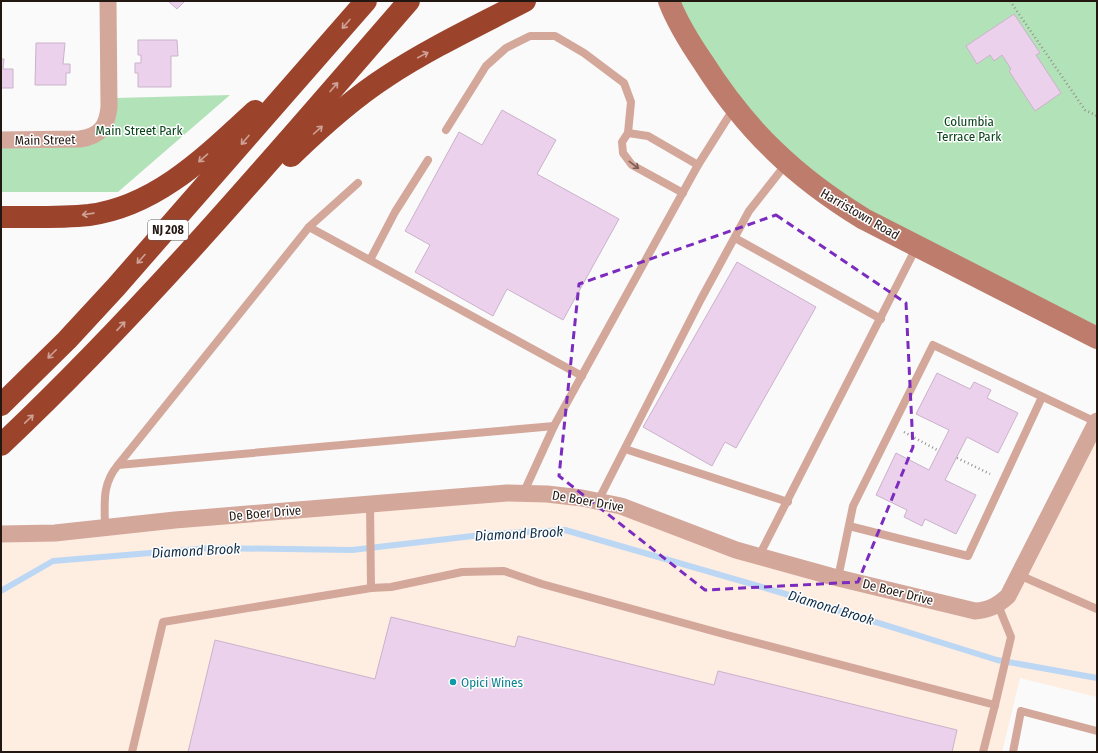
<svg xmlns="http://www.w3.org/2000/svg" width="1098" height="753" font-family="'Fira Sans Condensed',sans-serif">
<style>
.industrial{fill:#feede1}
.green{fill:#b2e2b7}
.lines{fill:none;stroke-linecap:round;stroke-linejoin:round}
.stream{stroke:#bcd7f4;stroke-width:6}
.building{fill:#ebd1eb;stroke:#cbb2cb}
.path{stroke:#97918f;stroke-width:2.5;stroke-dasharray:1 3;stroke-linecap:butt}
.lane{stroke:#d4a79b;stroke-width:8}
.street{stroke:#d4a79b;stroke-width:17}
.secondary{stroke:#be7d6c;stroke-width:22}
.highway{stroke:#9c432c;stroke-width:22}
.oneway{stroke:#cea196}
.oneway2{stroke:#7c5f56}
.marked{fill:none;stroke:#7b2cbf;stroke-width:3;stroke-dasharray:8 5;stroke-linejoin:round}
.culture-dot{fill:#0f9aa8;stroke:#fff;stroke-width:1.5}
.labels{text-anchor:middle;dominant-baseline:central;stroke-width:3;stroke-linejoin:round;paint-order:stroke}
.shield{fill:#fff;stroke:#655d59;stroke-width:1}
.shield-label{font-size:12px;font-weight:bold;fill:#231712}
.park-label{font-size:13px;fill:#084419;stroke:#fff}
.street-label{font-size:13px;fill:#231712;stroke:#fff}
.culture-label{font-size:13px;fill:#0d838f;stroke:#fff;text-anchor:start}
.water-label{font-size:14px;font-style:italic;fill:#0f2d48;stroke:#fff}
</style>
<rect width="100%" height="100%" fill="#fafafa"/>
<polygon class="industrial" points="1097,421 1097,697 1020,678 1002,752 1,752 1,534 507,493 655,518 975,611 998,605"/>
<g class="green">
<polygon points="669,1 1097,1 1097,338 798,174"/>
<polygon points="230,95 118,192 1,192 1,140 91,137 115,98"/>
</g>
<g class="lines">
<polyline class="stream" points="1,591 53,561 211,548 352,550 490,534 565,530 789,595 997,660 1097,678"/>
</g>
<g class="building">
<polygon points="168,1 185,1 177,9"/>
<polygon points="1014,14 1040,53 1036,55 1061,93 1035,111 1009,71 1011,69 1002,55 994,61 990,55 977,64 966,46"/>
<polygon points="138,40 177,40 178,56 171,56 171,87 138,87 138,73 135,73 135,63 141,63 141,55 138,55"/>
<polygon points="36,43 65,43 63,64 70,64 70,73 66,73 66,85 35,85"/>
<polygon points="1,59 4,59 3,69 13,69 13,88 1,88"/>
<polygon points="502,110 556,140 537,174 619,219 563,320 507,289 493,316 415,272 430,245 405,231 459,132 482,145"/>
<polygon points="737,262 816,307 736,448 725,442 712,466 643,427"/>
<polygon points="937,373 970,389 974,382 991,390 987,398 1018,413 998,453 967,437 945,480 976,495 956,534 925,519 922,526 904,517 907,510 876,495 896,453 929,470 949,430 916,414"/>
<polygon points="391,617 515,647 518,636 714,685 718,671 957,730 952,752 188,752 215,640 375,679"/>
</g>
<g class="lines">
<g class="path">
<polyline points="1010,1 1085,110 1097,116"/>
<polyline points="904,432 939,451"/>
<polyline points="957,458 990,474"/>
</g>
<g class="lane">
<polyline points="446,130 486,66 506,48 530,36 555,36 584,53 624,83 631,102 628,133 622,142 623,153 632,165 683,193"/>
<polyline points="628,133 648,136 698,165"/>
<polyline points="309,227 358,183"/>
<polyline points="735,238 881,319"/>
<polyline points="370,260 395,212 428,160"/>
<polyline points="625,449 788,502"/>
<polyline points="118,465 309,227 582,376"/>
<polyline points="523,494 554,426"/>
<polyline points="598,501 701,299 749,211 786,164"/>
<polyline points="370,504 371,588"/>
<polyline points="849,526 968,556 1042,397"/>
<path d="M 105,529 C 105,504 101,485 118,465 L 554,426 L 698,165 L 734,108"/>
<polyline points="759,556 917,246"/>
<polyline points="1019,575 1097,609"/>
<polyline points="838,578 853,506 933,345 1096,422"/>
<polyline points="995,705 1011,637 998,605"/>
<polyline points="132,752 163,622 371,588 391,587 462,572 504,571 542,584 727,635 995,705 983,752"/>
<polyline points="1013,752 1021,711 1097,731"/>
</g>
<g class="street">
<path d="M 1,140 L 80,139 C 100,136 107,127 109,107 L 108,1"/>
<path d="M 1,534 L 55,533 L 175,520 L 469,496 L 507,493 L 547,494 L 582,498 L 621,506 L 736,550 L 830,576 L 975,611 C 989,610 997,606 1008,596 L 1097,421"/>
</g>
<path class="secondary" d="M 669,1 C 677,22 690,43 703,62 C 746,130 795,177 864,219 L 1097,338"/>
<g class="highway">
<path d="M 291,156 C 321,127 352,99 386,77 C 430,48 479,25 525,1"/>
<path d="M 1,217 C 30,217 60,218 89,215 C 157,206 207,155 255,111"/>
<polyline points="1,405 67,340 116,287 366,1"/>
<path d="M 1,445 C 147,307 277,153 409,1"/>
</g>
</g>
<defs><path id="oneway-shaft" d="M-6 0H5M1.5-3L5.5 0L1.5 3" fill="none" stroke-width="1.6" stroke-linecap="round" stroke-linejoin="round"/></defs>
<g class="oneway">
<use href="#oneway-shaft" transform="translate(346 24) rotate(131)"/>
<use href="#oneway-shaft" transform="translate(423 55) rotate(-28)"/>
<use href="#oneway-shaft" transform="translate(334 87) rotate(-49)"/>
<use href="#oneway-shaft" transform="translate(318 130) rotate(-42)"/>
<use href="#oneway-shaft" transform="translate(245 140) rotate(131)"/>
<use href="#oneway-shaft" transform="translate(203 158) rotate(139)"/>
<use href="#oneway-shaft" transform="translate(88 214) rotate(172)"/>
<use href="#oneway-shaft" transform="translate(141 259) rotate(132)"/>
<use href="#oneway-shaft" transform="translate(121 326) rotate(-47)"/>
<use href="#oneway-shaft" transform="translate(52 354) rotate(135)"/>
<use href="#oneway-shaft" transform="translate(29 419) rotate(-44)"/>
</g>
<use class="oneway2" href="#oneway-shaft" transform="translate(634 165) rotate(37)"/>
<path class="marked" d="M 776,215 L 906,303 L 913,447 L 858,582 L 705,590 L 559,476 L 579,284 Z"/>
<circle class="culture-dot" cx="453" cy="682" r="4"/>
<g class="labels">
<rect class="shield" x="148" y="220" width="40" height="20" rx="3"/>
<g class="shield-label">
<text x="168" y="230">NJ 208</text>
</g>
<g class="park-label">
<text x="969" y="121">Columbia<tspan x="969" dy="15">Terrace Park</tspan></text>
<text x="139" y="130">Main Street Park</text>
</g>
<g class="street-label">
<text transform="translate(45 140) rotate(-1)">Main Street</text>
<text transform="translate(860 214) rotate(30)">Harristown Road</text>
<text transform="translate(588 501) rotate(10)">De Boer Drive</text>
<text transform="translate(265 513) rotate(-5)">De Boer Drive</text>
<text transform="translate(898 592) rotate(14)">De Boer Drive</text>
</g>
<g class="culture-label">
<text x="461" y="682">Opici Wines</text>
</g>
<g class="water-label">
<text transform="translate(519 534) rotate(-3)">Diamond Brook</text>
<text transform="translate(196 551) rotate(-3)">Diamond Brook</text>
<text transform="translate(831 608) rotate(17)">Diamond Brook</text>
</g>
</g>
<rect width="1098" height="753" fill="none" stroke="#231712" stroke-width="4"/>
</svg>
